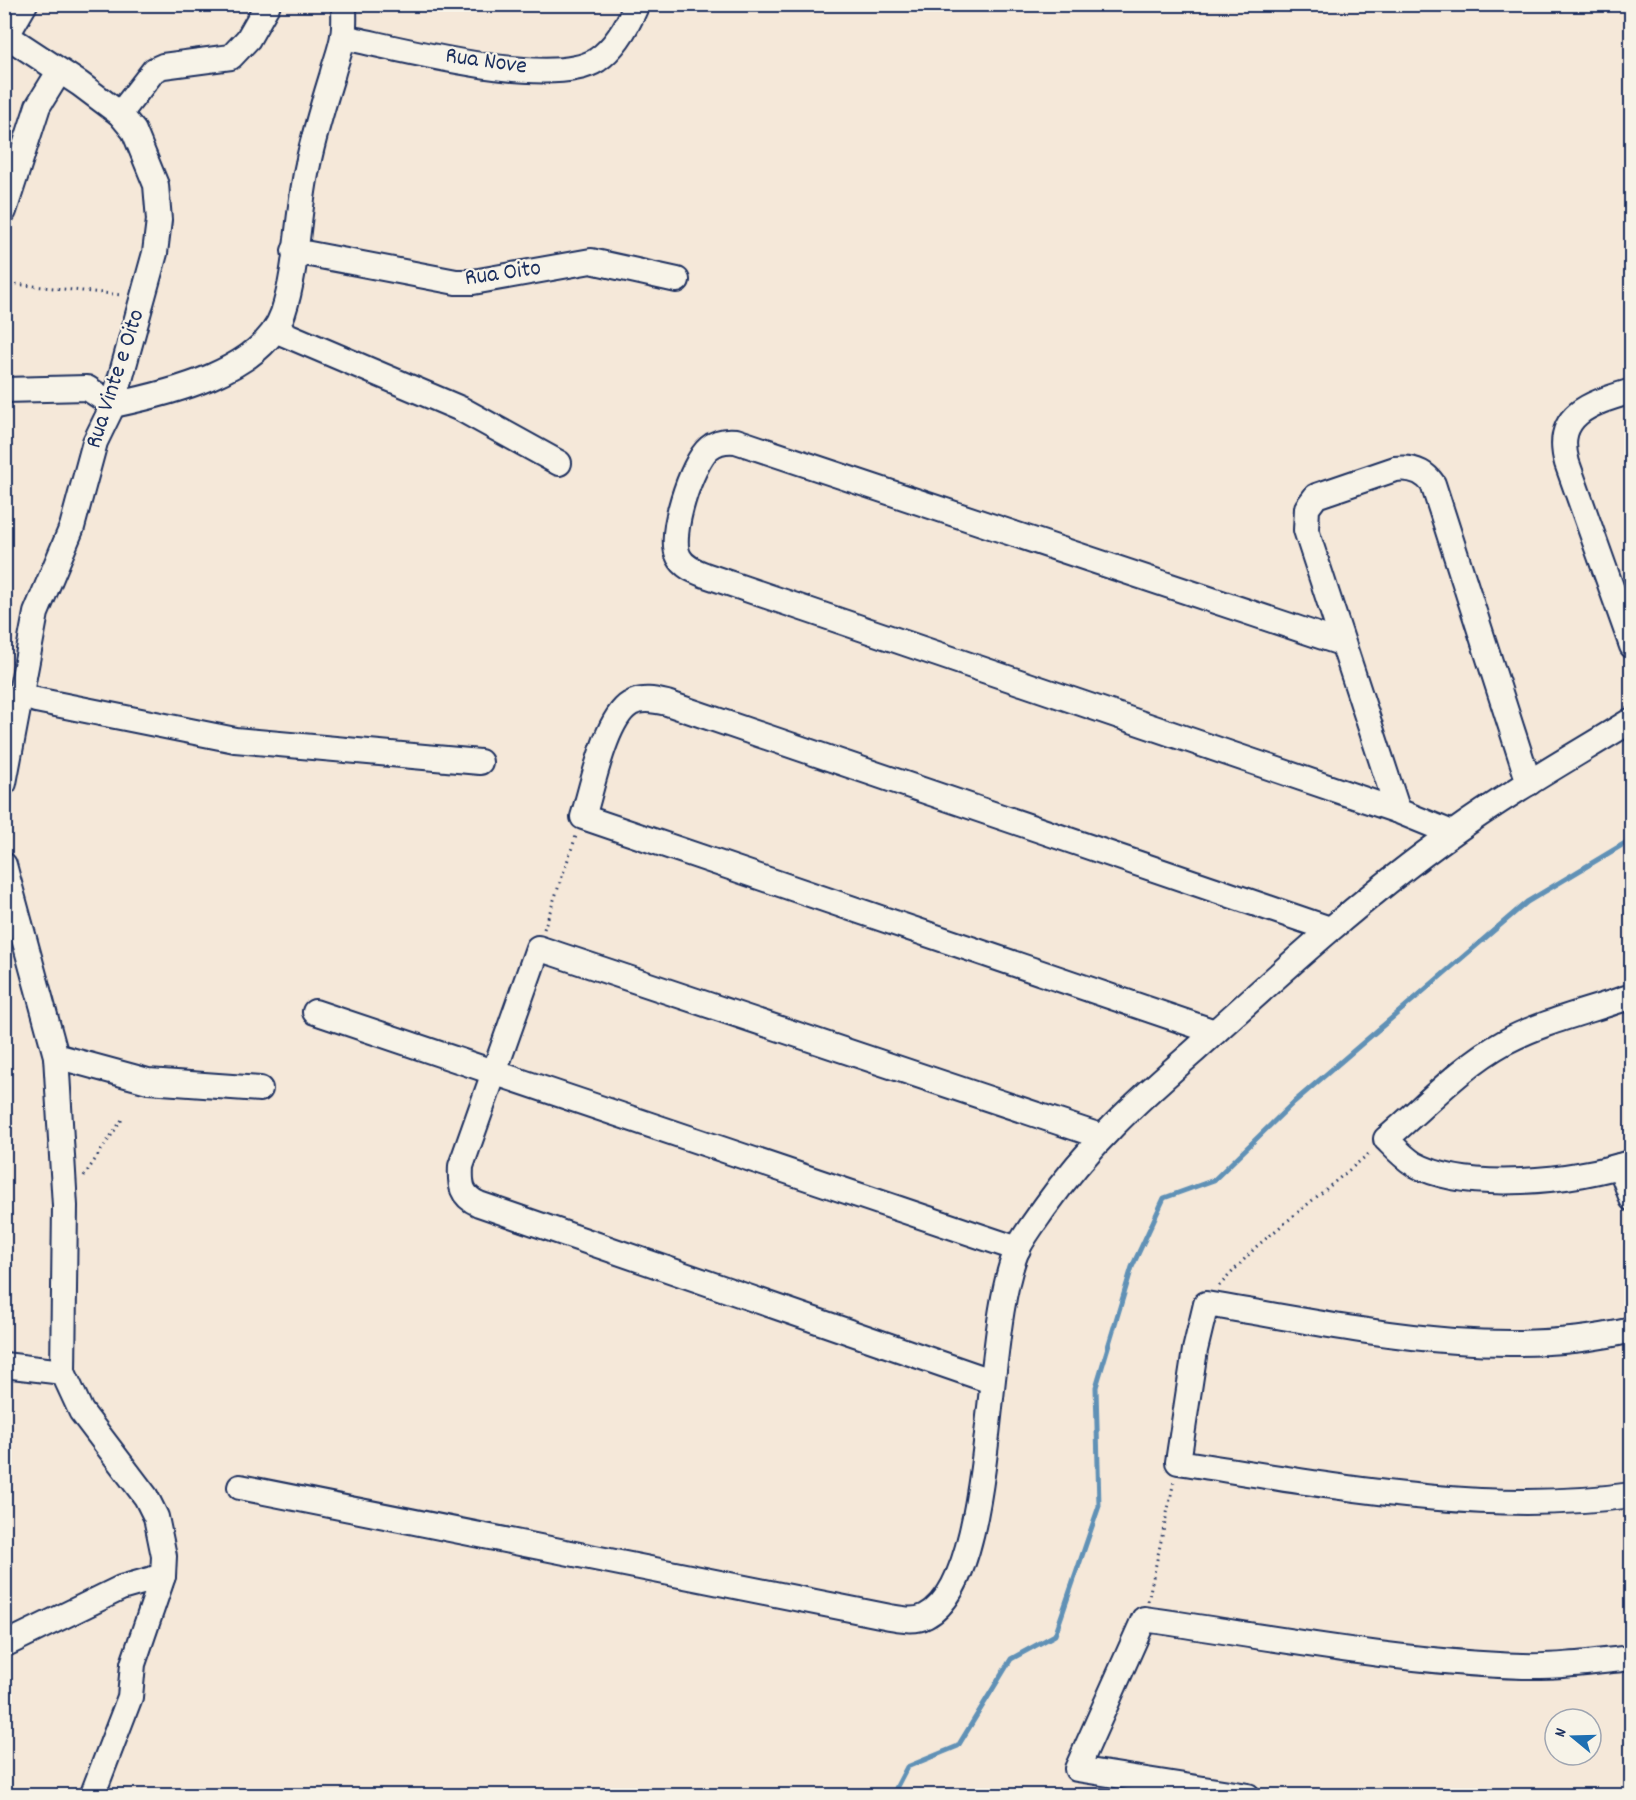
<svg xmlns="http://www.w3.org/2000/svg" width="1636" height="1800" font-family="Dekko,sans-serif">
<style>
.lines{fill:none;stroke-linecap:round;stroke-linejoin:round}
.stream{stroke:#6191b6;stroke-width:5}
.minor-casing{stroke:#1b2f5e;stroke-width:28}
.path{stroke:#1b2f5e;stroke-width:3;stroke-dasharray:1.5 4.5;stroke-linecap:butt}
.minor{stroke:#f7f3e8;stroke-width:24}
.labels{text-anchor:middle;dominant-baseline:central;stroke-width:4.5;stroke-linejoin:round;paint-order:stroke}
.street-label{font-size:24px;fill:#1b2f5e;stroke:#f7f3e8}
</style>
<rect width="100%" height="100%" fill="#f5e8d9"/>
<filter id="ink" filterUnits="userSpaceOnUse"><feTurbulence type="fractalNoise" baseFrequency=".0167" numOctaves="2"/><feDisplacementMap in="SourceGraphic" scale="12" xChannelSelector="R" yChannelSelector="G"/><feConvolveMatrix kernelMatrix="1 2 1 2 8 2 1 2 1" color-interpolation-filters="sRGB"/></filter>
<g filter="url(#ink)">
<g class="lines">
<polyline class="stream" points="892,1796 907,1767 958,1746 1011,1659 1055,1635 1099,1506 1096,1387 1132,1267 1164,1198 1214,1180 1294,1102 1527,902 1632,839"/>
<g class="minor-casing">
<g id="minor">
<polyline points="4,34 80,84 120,114 134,131 156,185 159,220 155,253 113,405 95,442 72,527 36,613 4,783"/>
<polyline points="7,35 25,4"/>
<path d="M 343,37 C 398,48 551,90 597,60 C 616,47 628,25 637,4"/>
<polyline points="120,114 154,70 163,66 231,57 248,39 268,4"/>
<polyline points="4,211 38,106 59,72"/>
<polyline points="294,251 456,282 473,282 591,261 677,280"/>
<polyline points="275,330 461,409 559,463"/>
<path d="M 4,390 L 87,388 L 113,405 C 166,394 263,372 283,313 C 298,268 297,212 308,164 C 314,134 323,105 332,76 C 335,63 341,50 343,36 C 345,26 344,15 344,4"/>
<path d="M 1632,391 C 1592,403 1553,413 1567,463 L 1632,646"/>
<path d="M 1341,643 L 736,441 C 726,440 717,441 709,448 C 692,462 667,536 679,557 C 684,567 695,571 705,575 L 1398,811 L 1452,833"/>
<polyline points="19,694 36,700 235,740 480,762"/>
<path d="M 1398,811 L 1306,530 L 1307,508 L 1316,496 L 1395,469 C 1411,467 1424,471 1433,484 L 1529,783"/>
<polyline points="4,865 56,1056 65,1206 63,1372 81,1411 146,1497 156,1517 164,1556 163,1576 133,1664 130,1697 92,1796"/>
<path d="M 1632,996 C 1590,1011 1544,1021 1505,1042 C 1461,1066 1424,1107 1386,1139 C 1395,1148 1403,1157 1414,1164 C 1467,1193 1576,1181 1632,1162"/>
<polyline points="315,1012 1018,1249"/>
<path d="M 1215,1032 L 583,817 C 592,789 605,719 630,704 C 641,697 655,700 667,703 L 1330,929"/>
<polyline points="56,1056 148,1081 260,1089"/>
<polyline points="1620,1166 1632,1199"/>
<path d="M 1632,1330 C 1492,1363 1344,1326 1206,1304 L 1195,1350 L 1178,1462 C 1327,1485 1482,1516 1632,1495"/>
<polyline points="4,1365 63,1372"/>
<path d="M 991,1381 L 479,1204 C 461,1196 460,1185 461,1166 L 538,948 L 1100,1136"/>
<path d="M 240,1487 L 890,1617 C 902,1619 915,1622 926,1616 C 999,1578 981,1328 1018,1248 C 1025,1234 1036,1220 1045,1207 C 1089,1145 1135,1103 1191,1054 C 1276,977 1360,899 1453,833 C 1510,792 1572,757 1632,720"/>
<polyline points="4,1645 121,1588 163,1576"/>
<path d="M 1248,1796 L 1077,1769 L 1144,1619 C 1270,1637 1396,1662 1523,1666 C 1559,1667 1595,1662 1632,1658"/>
</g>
</g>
<g class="path">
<polyline points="4,283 122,295"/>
<polyline points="544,929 576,836"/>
<polyline points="84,1176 123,1118"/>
<polyline points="1219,1286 1257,1246 1371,1152"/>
<polyline points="1148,1601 1174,1481"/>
<polyline points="1066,1796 1070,1787"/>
</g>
<use href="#minor" class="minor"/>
</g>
</g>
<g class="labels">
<g class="street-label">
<text transform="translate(486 62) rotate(8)">Rua Nove</text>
<text transform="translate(503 274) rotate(-8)">Rua Oito</text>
<text transform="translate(116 379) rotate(-72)">Rua Vinte e Oito</text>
</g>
</g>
<rect width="1636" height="1800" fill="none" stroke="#f7f3e8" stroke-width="24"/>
<rect x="12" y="12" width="1612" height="1776" fill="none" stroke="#1b2f5e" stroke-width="2" filter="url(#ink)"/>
<g transform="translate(1573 1737) rotate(289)"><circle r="28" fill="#f7f3e8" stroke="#9fa5b1" stroke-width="1.5"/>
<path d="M0-4.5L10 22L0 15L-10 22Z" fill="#1f6fb2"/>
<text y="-9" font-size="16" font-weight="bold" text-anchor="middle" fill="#1b2f5e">N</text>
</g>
</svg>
